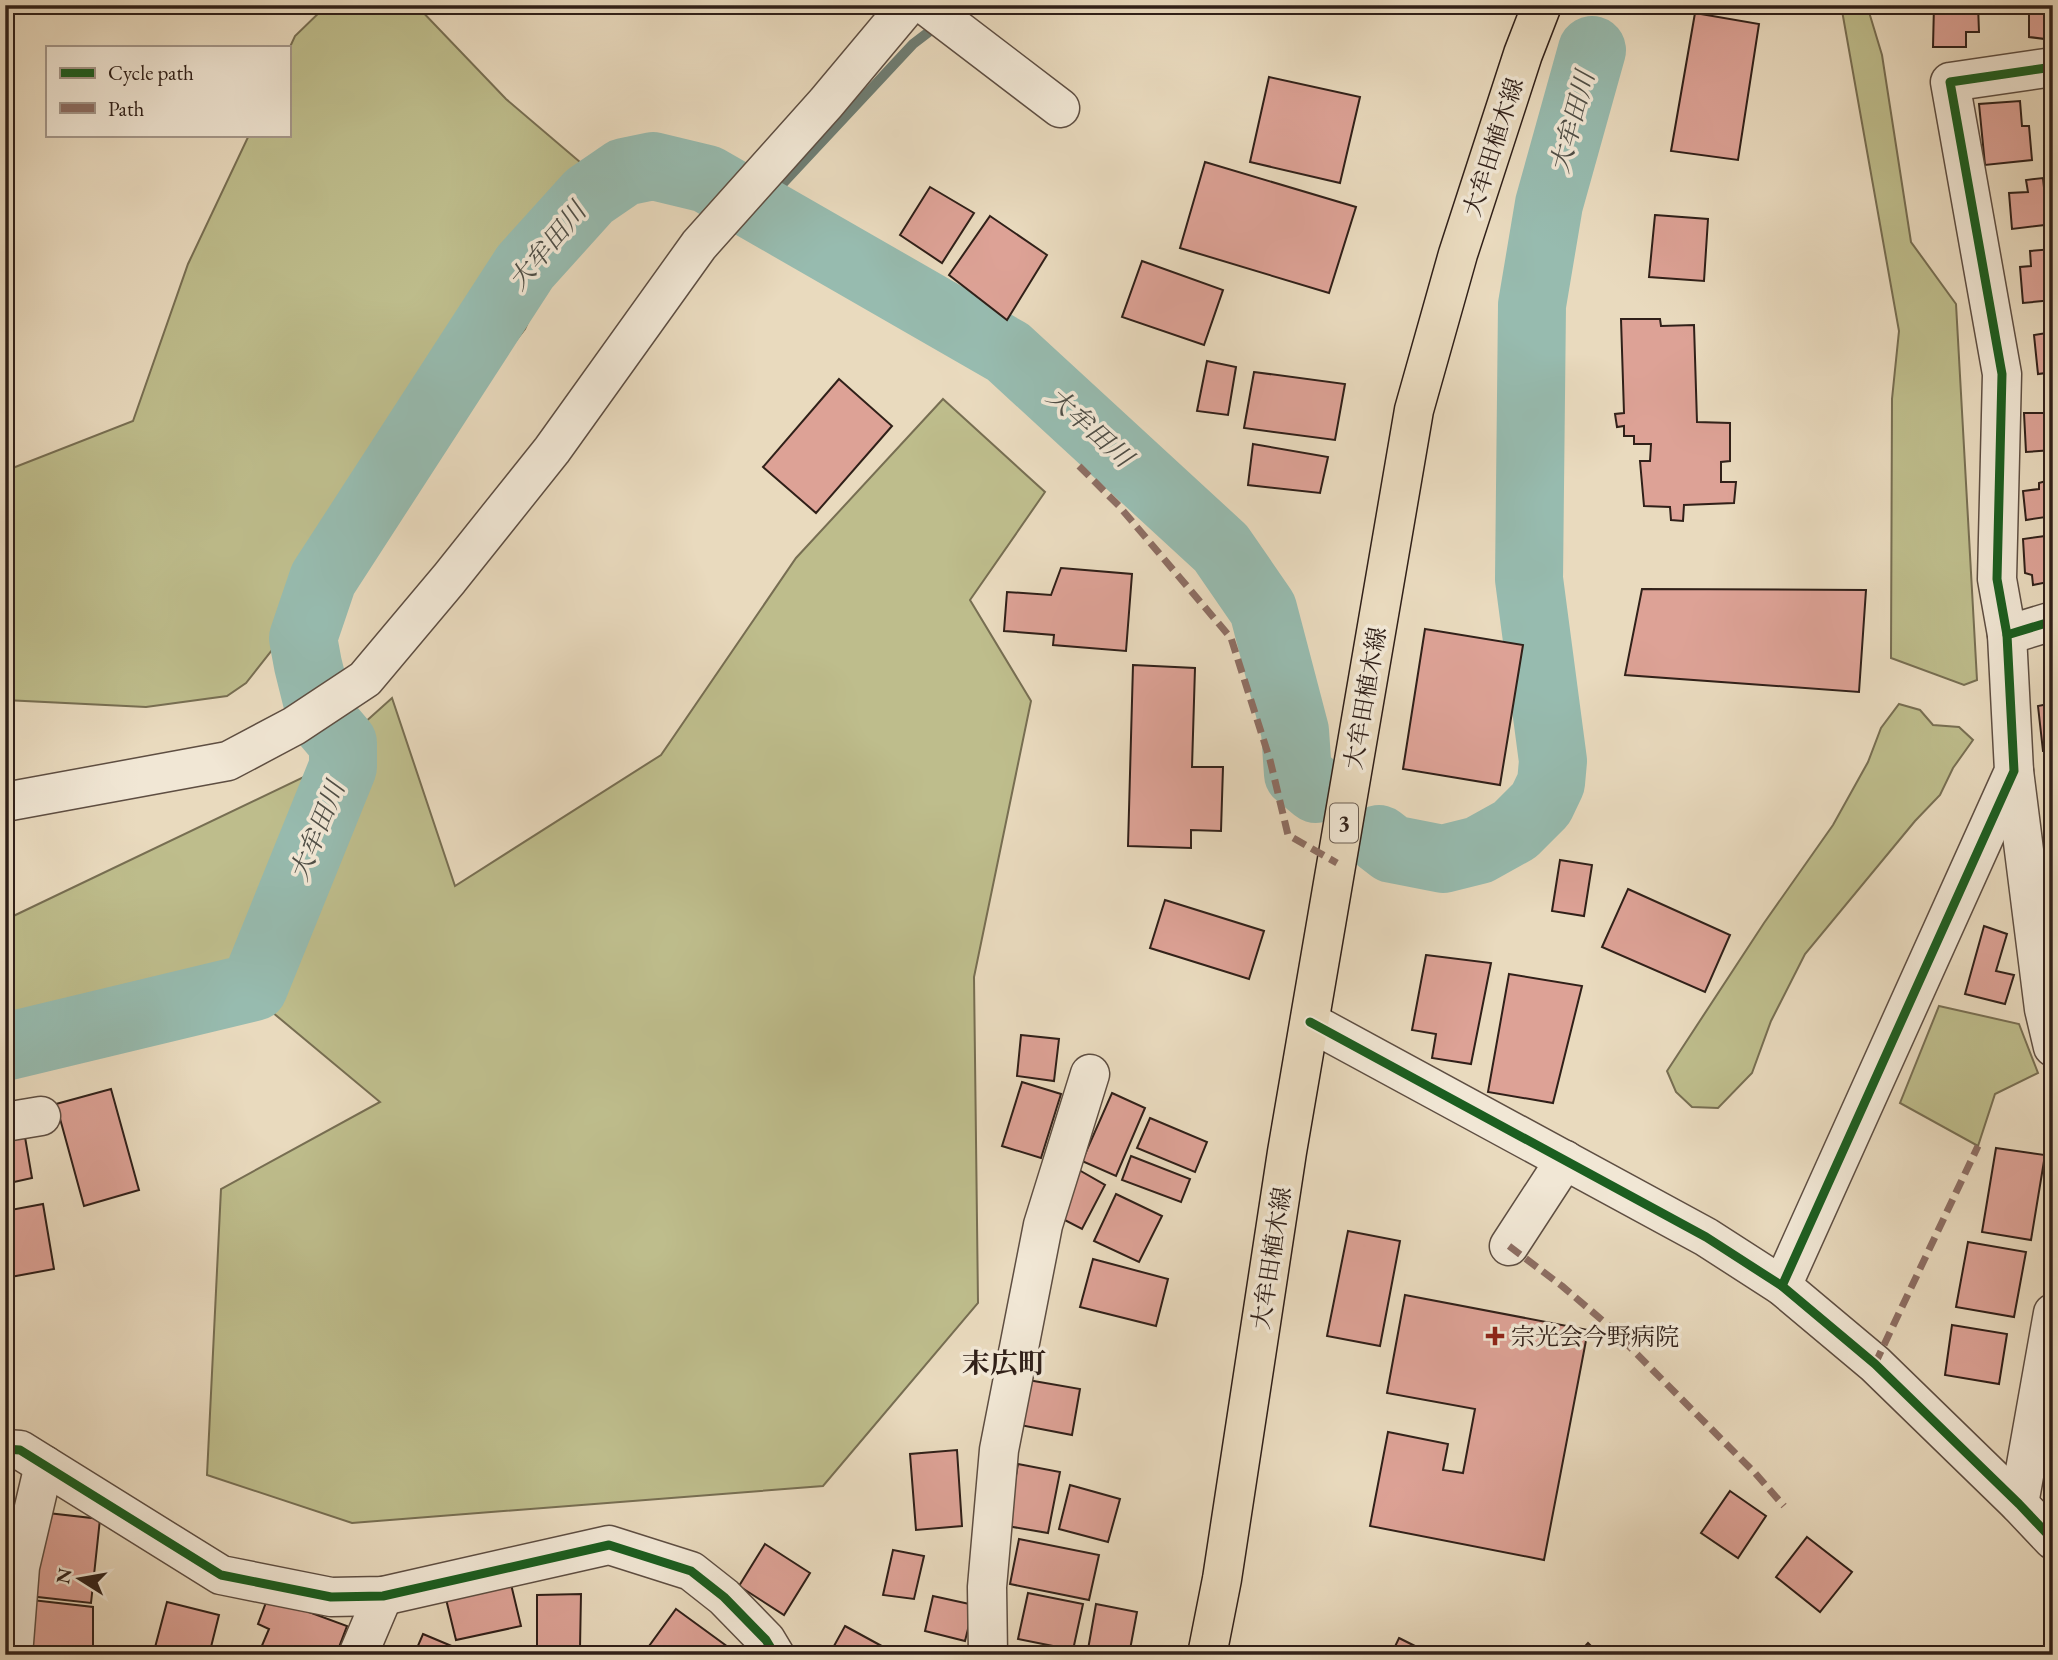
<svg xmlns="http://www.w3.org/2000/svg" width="2058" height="1660" font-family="'EB Garamond','Noto Serif JP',serif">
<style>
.green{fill:#bebd8c;stroke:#776e52;stroke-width:2}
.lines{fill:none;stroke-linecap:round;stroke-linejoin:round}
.stream{stroke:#6e7d73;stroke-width:10}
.river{stroke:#97bbaf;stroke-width:68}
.building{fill:#dda296;stroke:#302019;stroke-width:2}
.minor-casing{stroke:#5e4e42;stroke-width:41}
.major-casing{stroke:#302019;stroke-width:41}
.minor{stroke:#f1e7d5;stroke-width:38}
.major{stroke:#e9dabe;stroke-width:38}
.quiet{stroke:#8d6e63;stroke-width:7;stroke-dasharray:14 7;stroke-linecap:butt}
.cycleway-casing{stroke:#f1e7d5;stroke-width:13}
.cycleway{stroke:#1b5e20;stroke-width:9}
.poi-dot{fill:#8f2418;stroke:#f1e7d5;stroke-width:2.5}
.labels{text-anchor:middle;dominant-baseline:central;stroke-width:7;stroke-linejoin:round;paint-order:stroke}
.shield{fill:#f1e7d5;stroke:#6a5c51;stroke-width:2}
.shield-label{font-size:23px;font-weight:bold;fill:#302019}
.street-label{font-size:24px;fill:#302019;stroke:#f1e7d5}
.poi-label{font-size:24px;fill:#302019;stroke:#f1e7d5;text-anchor:start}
.water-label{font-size:26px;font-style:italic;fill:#4f4e46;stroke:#f1e7d5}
.quarter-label{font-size:28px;font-weight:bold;fill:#302019;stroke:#f1e7d5}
</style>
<rect width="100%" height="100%" fill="#e9dabe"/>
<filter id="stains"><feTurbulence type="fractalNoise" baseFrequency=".00286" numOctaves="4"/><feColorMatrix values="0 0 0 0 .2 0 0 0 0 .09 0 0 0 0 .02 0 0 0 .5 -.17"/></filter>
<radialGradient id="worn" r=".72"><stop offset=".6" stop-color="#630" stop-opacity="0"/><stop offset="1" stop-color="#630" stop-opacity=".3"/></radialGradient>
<g class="green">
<polygon points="327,5 416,5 506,99 594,174 525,329 246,683 227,696 146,707 5,700 5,471 133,421 188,264 249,135 289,135 289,49 295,36"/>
<polygon points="1841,5 1870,5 1869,12 1882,55 1911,242 1956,304 1977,680 1964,685 1891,658 1892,399 1899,331"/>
<polygon points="943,399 1045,492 970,600 1031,701 974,977 978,1303 823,1486 352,1523 207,1475 221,1189 380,1102 224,972 5,1025 5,920 304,777 392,698 455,886 661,755 796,558"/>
<polygon points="1899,704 1920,710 1933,725 1959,727 1973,740 1953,768 1940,795 1915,821 1805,954 1771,1021 1752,1073 1718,1108 1692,1107 1676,1092 1667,1071 1764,923 1833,825 1868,762 1881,728"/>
<polygon points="1939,1006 2019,1024 2038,1073 1995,1094 1978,1146 1900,1103"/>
</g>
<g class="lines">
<polyline class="stream" points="758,210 913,44 964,5"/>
<g class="river">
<polyline points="1379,839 1392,849 1443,859 1479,850 1515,830 1541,804 1551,783 1553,761 1529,579 1532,305 1549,204 1592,50"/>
<polyline points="5,1047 254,987 343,767 343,743 321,717 308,665 303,638 323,579 525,267 589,196 624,172 653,166 707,179 1008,352 1221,548 1263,609 1295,731 1298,774 1316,789"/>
</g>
</g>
<g class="building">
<polygon points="1934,5 1978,5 1979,32 1966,32 1966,47 1933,47"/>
<polygon points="2029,5 2053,5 2053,40 2029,37"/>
<polygon points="1695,13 1759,24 1738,160 1671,151"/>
<polygon points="1269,77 1360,97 1340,183 1250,162"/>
<polygon points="2020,101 2022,126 2029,126 2032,160 1985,165 1979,104"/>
<polygon points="1205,162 1356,207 1329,293 1180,248"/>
<polygon points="2043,178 2045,197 2053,197 2053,224 2012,229 2009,193 2028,192 2026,180"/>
<polygon points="930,187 974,213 942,263 900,235"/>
<polygon points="1655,215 1708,219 1704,281 1649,277"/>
<polygon points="990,216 1047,255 1007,320 949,275"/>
<polygon points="2053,249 2053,300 2023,303 2020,267 2031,266 2030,251"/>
<polygon points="1142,261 1223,290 1204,345 1122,317"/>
<polygon points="1621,319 1660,319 1661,326 1694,325 1697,422 1730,423 1730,461 1721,462 1721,482 1736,482 1734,503 1684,505 1683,521 1671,520 1670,507 1644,506 1640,461 1650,461 1651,444 1634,444 1634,436 1624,436 1624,426 1617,427 1615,414 1624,413"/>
<polygon points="2053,332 2053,372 2038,374 2034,335"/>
<polygon points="1207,361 1236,367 1228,415 1197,411"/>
<polygon points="1254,372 1345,384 1335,440 1244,428"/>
<polygon points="839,379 892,426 816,513 763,467"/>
<polygon points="2053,395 2053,450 2026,452 2024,413 2052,413 2051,396"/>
<polygon points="1253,444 1328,457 1320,493 1248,485"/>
<polygon points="2048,472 2053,472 2053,516 2026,520 2023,491 2039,489 2039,483 2046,481"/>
<polygon points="2053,535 2053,581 2033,585 2032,575 2025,573 2023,539"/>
<polygon points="1061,568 1132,574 1126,651 1053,645 1054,635 1004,631 1007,592 1051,595"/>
<polygon points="1642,589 1866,590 1859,692 1625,675"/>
<polygon points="1425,629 1523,645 1500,785 1403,769"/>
<polygon points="1133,665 1195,668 1192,767 1223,767 1221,831 1191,830 1191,848 1128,846"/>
<polygon points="2053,703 2053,750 2043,751 2038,706"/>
<polygon points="2036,844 2053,845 2053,889 2047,888"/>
<polygon points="1560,860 1592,865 1584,916 1552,911"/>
<polygon points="1628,889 1730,935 1705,992 1602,947"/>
<polygon points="1165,900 1264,931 1249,979 1150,948"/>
<polygon points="1984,926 2007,934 1996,971 2014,975 2005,1004 1965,994"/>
<polygon points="1426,955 1491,963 1471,1064 1432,1058 1436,1034 1412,1030"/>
<polygon points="1509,974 1582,986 1553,1103 1488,1092"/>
<polygon points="1021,1035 1059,1039 1054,1081 1017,1076"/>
<polygon points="1022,1082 1061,1094 1041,1158 1002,1146"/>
<polygon points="111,1089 139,1190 84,1206 56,1104"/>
<polygon points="1112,1093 1145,1108 1116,1176 1082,1161"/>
<polygon points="1150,1118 1207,1142 1195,1172 1137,1148"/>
<polygon points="25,1137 32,1178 5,1184 5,1140"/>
<polygon points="1996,1148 2045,1155 2031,1240 1982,1232"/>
<polygon points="1131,1156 1190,1179 1181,1202 1122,1180"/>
<polygon points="1079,1170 1105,1185 1082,1229 1055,1215"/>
<polygon points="1116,1194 1162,1216 1139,1262 1094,1241"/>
<polygon points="43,1204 54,1269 5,1278 5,1211"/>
<polygon points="1348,1231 1400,1241 1380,1346 1327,1336"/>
<polygon points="1968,1242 2026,1252 2014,1317 1956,1307"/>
<polygon points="1093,1259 1168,1279 1156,1326 1080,1307"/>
<polygon points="1405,1295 1588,1330 1544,1560 1370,1526 1388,1432 1448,1444 1443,1470 1463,1473 1475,1409 1387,1393"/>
<polygon points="1952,1325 2007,1334 1999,1384 1945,1375"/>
<polygon points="1028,1380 1080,1389 1072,1435 1020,1425"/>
<polygon points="957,1450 962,1526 916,1530 910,1454"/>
<polygon points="1018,1464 1060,1472 1048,1533 1007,1526"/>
<polygon points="1070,1485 1120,1499 1108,1542 1059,1529"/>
<polygon points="1730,1491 1766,1516 1738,1558 1701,1533"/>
<polygon points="39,1512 100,1519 91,1603 29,1596"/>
<polygon points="1807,1537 1852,1572 1820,1612 1776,1577"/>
<polygon points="1019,1539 1099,1555 1089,1600 1010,1584"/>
<polygon points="765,1544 810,1573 784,1615 739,1586"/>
<polygon points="893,1550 924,1556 914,1599 883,1595"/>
<polygon points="510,1580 521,1626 456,1640 445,1595"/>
<polygon points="1028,1593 1083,1604 1073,1650 1018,1639"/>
<polygon points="581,1594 580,1648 537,1649 537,1595"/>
<polygon points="933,1596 974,1605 965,1641 925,1631"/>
<polygon points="268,1597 347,1626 336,1655 258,1655 269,1629 258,1624"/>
<polygon points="32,1600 93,1607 93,1650 28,1647"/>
<polygon points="167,1602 219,1615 209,1655 153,1655"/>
<polygon points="1096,1604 1137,1612 1129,1655 1087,1655"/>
<polygon points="676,1609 739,1655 647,1655 644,1653"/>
<polygon points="845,1626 889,1650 886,1655 829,1655"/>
<polygon points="423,1634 473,1655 414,1655"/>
<polygon points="1399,1638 1433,1655 1391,1655"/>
<polygon points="1588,1643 1600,1655 1577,1655"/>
<polygon points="1013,1647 1053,1655 1012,1655"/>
<polygon points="919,1648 941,1655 917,1655"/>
</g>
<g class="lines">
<g class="minor-casing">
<g id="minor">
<polyline points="925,5 1060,108"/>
<polyline points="2007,635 1997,579 2002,374 1950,82 2053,67"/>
<polyline points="2014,771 2044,1009 2053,1047"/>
<polyline points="5,802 228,761 294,726 365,679 449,579 552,450 699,245 826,103 908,5"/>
<polyline points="1310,1022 1706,1237 1782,1286 1875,1364 2019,1504 2053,1540"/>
<polyline points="5,1122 41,1116"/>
<polyline points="1509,1246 1565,1160"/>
<polyline points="1782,1286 2014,771 2007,635 2053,621"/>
<polyline points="5,1449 20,1450 221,1575 331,1597 383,1596 609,1545 691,1571 724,1597 766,1640 775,1655"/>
<polyline points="2019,1504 2053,1313"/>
<polyline points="13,1655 20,1567 44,1465"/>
<polyline points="358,1655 383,1596"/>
<polyline points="988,1655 987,1587 999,1450 1043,1225 1090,1074"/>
</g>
</g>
<g class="major-casing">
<polyline id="major" points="1207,1655 1222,1579 1287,1152 1414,410 1458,254 1523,54 1542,5"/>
</g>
<use href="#minor" class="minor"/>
<use href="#major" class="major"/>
<g class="quiet">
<polyline points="1079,466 1119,506 1231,638 1270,760 1288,835 1337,863"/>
<polyline points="1509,1246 1562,1286 1609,1326 1755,1473 1784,1506"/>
<polyline points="1875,1364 1978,1146"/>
</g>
<g class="cycleway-casing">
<g id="cycleway">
<polyline points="2007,635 1997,579 2002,374 1950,82 2053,67"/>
<polyline points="1310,1022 1706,1237 1782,1286 1875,1364 2019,1504 2053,1540"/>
<polyline points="1782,1286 2014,771 2007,635 2053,621"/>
<polyline points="5,1449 20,1450 221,1575 331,1597 383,1596 609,1545 691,1571 724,1597 766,1640 775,1655"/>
</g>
</g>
<use href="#cycleway" class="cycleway"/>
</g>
<path class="poi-dot" d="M1491.5 1325.5h7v7h7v7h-7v7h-7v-7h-7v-7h7z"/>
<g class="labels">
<rect class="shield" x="1330" y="803.5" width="28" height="39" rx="5"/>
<g class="shield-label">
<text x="1344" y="823">3</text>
</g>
<g class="street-label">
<text transform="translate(1493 147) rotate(-72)">大牟田植木線</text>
<text transform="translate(1365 698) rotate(-80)">大牟田植木線</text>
<text transform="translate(1271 1258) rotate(-81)">大牟田植木線</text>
</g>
<g class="poi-label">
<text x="1511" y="1336">宗光会今野病院</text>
</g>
<g class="water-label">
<text transform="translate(1572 122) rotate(-75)">大牟田川</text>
<text transform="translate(547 246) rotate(-50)">大牟田川</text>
<text transform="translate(1090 427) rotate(42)">大牟田川</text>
<text transform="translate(317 831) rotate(-68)">大牟田川</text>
</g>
<g class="quarter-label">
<text x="1004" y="1363">末広町</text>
</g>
</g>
<rect width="2058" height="1660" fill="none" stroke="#e9dabe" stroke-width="28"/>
<rect x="7" y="7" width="2044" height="1646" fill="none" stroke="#302019" stroke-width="3.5"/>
<rect x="14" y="14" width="2030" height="1632" fill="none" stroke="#302019" stroke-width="2"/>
<rect x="46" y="46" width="245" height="91" fill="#f1e7d5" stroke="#a4978a" stroke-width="2"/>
<rect x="60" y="68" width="35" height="10" fill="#1b5e20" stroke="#a4978a" stroke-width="2"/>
<text x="108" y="80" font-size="21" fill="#302019">Cycle path</text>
<rect x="60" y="103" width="35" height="10" fill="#8d6e63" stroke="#a4978a" stroke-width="2"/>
<text x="108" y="116" font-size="21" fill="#302019">Path</text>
<g transform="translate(80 1579) rotate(281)" stroke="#f1e7d5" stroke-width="5" paint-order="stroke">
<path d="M0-5L12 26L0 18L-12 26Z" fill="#302019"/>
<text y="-10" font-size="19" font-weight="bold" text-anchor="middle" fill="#302019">N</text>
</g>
<rect width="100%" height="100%" filter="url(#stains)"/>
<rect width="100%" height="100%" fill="url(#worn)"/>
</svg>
